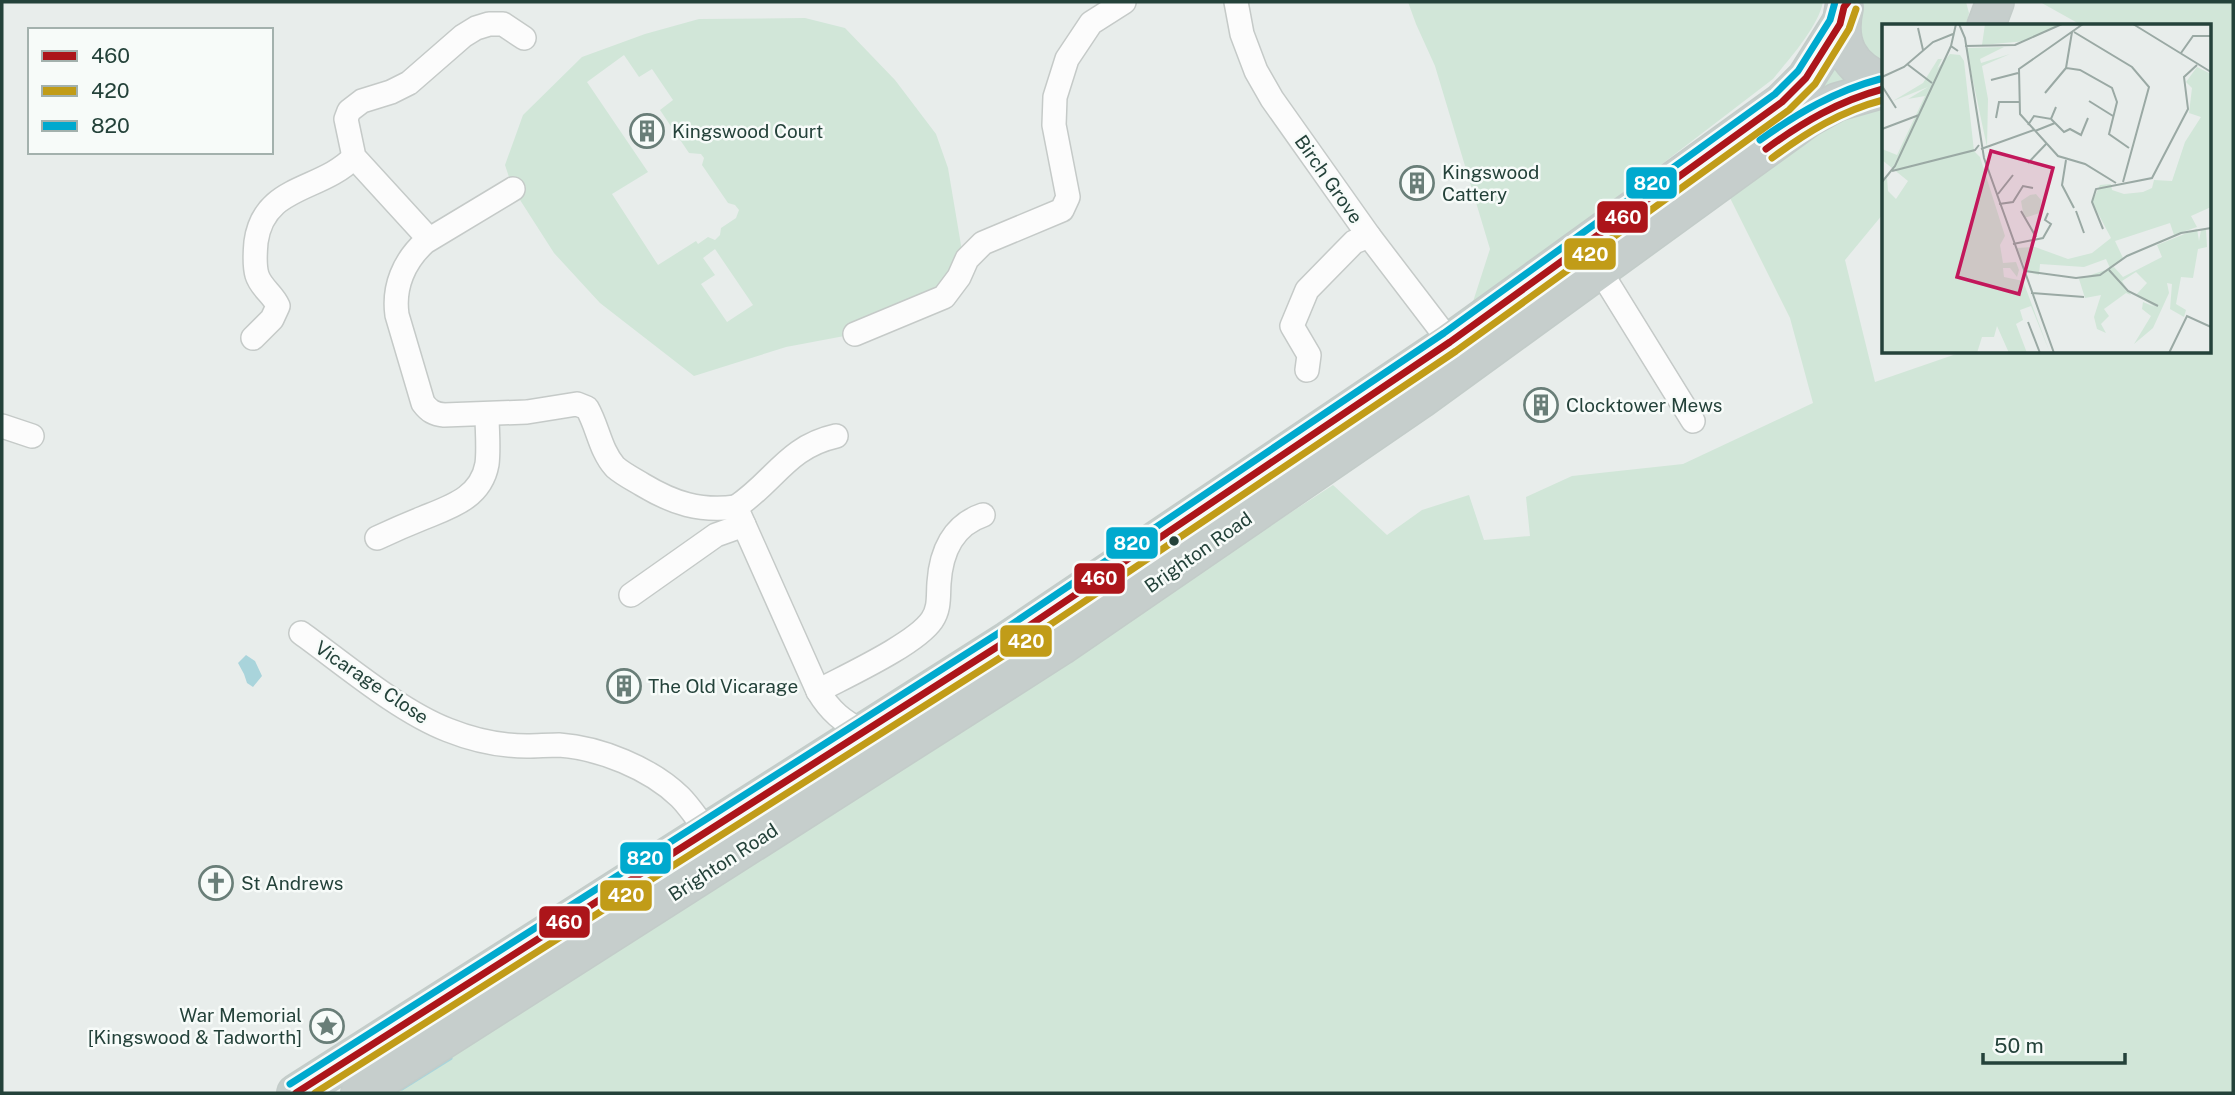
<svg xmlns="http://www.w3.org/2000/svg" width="2235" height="1095" font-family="'Public Sans',sans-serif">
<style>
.green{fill:#d1e6d8;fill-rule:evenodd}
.water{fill:#a9d4db}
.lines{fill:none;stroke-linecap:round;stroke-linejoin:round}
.stream{stroke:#a9d4db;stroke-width:5}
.minor-casing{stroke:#c5cac8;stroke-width:26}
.trunk-casing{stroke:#c3ccc9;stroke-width:40}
.minor{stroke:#fcfcfc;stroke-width:23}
.trunk{stroke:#c6cecc;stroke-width:37}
.bus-1-casing{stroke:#f7fbf9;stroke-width:12}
.bus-2-casing{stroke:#f7fbf9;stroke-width:12}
.bus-3-casing{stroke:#f7fbf9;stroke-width:12}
.bus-1{stroke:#ac151a;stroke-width:7}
.bus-2{stroke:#c19c18;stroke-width:7}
.bus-3{stroke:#00a9ce;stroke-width:7}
.bus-dot{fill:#24423a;stroke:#f7fbf9;stroke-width:2.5}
.labels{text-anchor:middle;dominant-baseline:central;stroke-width:5;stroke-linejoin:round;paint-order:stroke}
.poi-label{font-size:19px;fill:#24423a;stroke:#f7fbf9;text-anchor:start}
.street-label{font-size:19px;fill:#24423a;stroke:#f7fbf9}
.inset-road{fill:none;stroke:#9aa9a4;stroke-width:2}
.view{fill:#c2185b;fill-opacity:0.15;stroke:#c2185b;stroke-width:3.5}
.inset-edge{fill:none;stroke:#24423a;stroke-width:3.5}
.line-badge{stroke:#f7fbf9;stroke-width:2.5}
.badge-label{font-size:19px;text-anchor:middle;font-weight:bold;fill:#fff}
</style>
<rect width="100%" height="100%" fill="#e8edeb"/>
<g class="green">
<path d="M 1408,2 L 1823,2 C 1818,27 1790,58 1773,79 L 1470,311 L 1490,249 L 1435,66 L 1416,24 Z"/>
<path d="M 1861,2 L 1966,2 L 1969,13 L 1966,26 L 1883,26 L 1883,60 C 1856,49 1855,35 1855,9 Z"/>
<polygon points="2040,2 2233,2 2233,1093 384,1093 844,803 1333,485 1387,535 1422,510 1469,495 1484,540 1530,536 1526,497 1572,476 1683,464 1813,403 1790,318 1730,198 1846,111 1883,109 1883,214 1845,260 1875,382 1962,352 2209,352 2209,26 2083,26"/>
<path d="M 805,18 L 845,28 L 895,80 L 936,134 L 948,168 L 963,257 L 959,277 L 855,334 L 786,347 L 694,376 L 600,303 L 554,253 L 513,189 L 505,165 L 523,115 L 582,57 L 645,34 L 699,19 ZM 624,55 L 639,77 L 652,69 L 673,100 L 660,110 L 689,153 L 701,154 L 704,158 L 702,165 L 728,203 L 735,205 L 739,210 L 736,218 L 721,228 L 720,235 L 715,240 L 708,237 L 698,244 L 696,241 L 658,265 L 612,194 L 648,172 L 587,82 ZM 715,249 L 753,305 L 727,322 L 701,284 L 715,275 L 703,258 Z"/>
<polygon points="1838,53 1852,77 1809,100"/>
</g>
<polygon class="water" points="246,655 255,661 262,676 253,687 247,683 244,674 238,663"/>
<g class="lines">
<polyline class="stream" points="402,1088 450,1058"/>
<g class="minor-casing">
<g id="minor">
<polyline points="1236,2 1242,34 1256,71 1272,99 1369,236 1450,342"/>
<path d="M 513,189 L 425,242 C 404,261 393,287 397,315 L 423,403 C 429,411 434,414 444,415 L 527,412 L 577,404 L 587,408 C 598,427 600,450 615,467 C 623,474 633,479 643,485 C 673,503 700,512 736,507 L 818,691 C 830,711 843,722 864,732"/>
<polyline points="429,239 354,157 346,119 349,111 362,101 391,92 409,83 463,36 476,28 489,24 503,24 524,38"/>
<polyline points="1599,269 1693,421"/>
<polyline points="855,334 944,297 959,277 967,259 983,243 1062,210 1068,197 1054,125 1055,97 1067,59 1091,23 1124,2"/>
<path d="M 253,338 L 272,319 L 278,306 C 273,294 261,288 257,275 C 254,265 255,253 256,242 C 264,184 321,192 354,157"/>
<polyline points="1307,370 1309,355 1292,326 1307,290 1354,242 1369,236"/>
<polyline points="2,426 32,436"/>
<path d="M 736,507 C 775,481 787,447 836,436"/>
<path d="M 377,538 C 392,531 408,524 423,518 C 450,507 481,498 487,464 C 489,448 487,430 487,414"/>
<polyline points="631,595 716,535 744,525"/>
<path d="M 301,633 C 344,664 399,711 448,730 C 473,740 500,746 527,746 C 537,746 548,745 559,745 C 600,748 650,768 680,797 C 690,807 698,820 707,831"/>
<path d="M 818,691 C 846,676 916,644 932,620 C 940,608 938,596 939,583 C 941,552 953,525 983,515"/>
</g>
</g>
<g class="trunk-casing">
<g id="trunk">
<path d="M 1844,8 C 1836,44 1849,68 1883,82"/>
<polyline points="1986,26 1995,2"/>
<polyline points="296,1093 1008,640 1450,342 1782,102 1806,78 1840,24"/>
<polyline points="360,1093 1061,646 1421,399 1808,118 1837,102 1883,89"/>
</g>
</g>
<use href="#minor" class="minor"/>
<use href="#trunk" class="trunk"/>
<g class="bus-1-casing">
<g id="bus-1">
<path d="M 1766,149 C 1803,122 1839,101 1883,89"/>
<polyline points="296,1093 1008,640 1450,342 1782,102 1806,78 1840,24 1844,7 1848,2"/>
</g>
</g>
<g class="bus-2-casing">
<g id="bus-2">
<path d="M 1772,158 C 1807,132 1841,111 1883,100"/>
<polyline points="315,1093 1014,649 1456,351 1789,110 1815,84 1849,29 1856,9"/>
</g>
</g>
<g class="bus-3-casing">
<g id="bus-3">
<path d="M 1760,140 C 1798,113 1835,91 1880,79"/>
<polyline points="290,1084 1002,631 1444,333 1775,94 1798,71 1830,20 1835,2"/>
</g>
</g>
<use href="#bus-1" class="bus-1"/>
<use href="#bus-2" class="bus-2"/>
<use href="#bus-3" class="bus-3"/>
</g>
<defs>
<g id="building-ring" transform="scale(1.75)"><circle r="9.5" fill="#f7fbf9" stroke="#697e78" stroke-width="1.5"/><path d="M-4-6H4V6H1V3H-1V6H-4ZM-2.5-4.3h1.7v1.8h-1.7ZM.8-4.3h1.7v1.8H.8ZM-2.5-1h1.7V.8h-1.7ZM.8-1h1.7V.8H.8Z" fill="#697e78"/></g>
<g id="church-ring" transform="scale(1.75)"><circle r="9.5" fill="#f7fbf9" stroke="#697e78" stroke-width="1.5"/><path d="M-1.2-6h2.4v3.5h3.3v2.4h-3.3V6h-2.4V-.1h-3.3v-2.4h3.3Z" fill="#697e78"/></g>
<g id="sight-ring" transform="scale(1.75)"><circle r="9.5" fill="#f7fbf9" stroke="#697e78" stroke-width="1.5"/><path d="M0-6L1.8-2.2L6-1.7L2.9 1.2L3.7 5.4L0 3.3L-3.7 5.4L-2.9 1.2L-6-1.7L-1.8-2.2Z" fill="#697e78"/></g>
</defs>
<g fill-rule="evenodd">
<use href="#building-ring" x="647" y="131"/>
<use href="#building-ring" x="1417" y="183"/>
<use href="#building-ring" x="1541" y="405"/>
<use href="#building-ring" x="624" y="686"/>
<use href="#church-ring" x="216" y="883"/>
<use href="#sight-ring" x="327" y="1026"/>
</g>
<circle class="bus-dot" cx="1174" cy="541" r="6"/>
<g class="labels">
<g class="poi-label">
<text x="672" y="131">Kingswood Court</text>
<text x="1442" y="172">Kingswood<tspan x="1442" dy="22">Cattery</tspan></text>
<text x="1566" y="405">Clocktower Mews</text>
<text x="648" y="686">The Old Vicarage</text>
<text x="241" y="883">St Andrews</text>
<text x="302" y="1015" text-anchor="end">War Memorial<tspan x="302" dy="22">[Kingswood &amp; Tadworth]</tspan></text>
</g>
<g class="street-label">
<text transform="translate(1329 179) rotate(55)">Birch Grove</text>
<text transform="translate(1198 552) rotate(-35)">Brighton Road</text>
<text transform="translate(372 682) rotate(34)">Vicarage Close</text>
<text transform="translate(723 862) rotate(-33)">Brighton Road</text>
</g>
</g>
<g transform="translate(1882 24)">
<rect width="329" height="329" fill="#e8edeb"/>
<path d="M 103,0 L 180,0 L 144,17 L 100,21 ZM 122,23 L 98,35 L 99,39 L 128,30 L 100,42 L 106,75 L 105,123 L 84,24 ZM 68,30 L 78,31 L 82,37 L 92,127 L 98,133 L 123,212 L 118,221 L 121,239 L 134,238 L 137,246 L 135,253 L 128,244 L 121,244 L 122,253 L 141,257 L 168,329 L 149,282 L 138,286 L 141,296 L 134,300 L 145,329 L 127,329 L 115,302 L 112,313 L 100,313 L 95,329 L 0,329 L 0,159 L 5,154 L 6,167 L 14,175 L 26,157 L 0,136 L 0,125 L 15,131 L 43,72 L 26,75 L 46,63 L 11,77 L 41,59 L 56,35 L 60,35 L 55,45 ZM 315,43 L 329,50 L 329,183 L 309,192 L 315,203 L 292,211 L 288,199 L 233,217 L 241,234 L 228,244 L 224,235 L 202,243 L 158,240 L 157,251 L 146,248 L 134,224 L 153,223 L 186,235 L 210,229 L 229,214 L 210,178 L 218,161 L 229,160 L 230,166 L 242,170 L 261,168 L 270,164 L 272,156 L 290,157 L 303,118 L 319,93 L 307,89 L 310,64 L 304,58 ZM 148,171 L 154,170 L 159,176 L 158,189 L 142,194 L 139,177 ZM 315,205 L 317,217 L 319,206 L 324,206 L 325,223 L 316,225 L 311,254 L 299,253 L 294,280 L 304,286 L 302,293 L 288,285 L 290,260 L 285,259 L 287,269 L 271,304 L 252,320 L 269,292 L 260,285 L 261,278 L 273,283 L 254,271 L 265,259 L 254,248 L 240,257 L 249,271 L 244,269 L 222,285 L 227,292 L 219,300 L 224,309 L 215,305 L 212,293 L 219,271 L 203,274 L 197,255 L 232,243 L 241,253 L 280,233 L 275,221 Z" fill="#d1e6d8"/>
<path class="inset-road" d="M 74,0 L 69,22 L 76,27M 77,0 L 83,14 L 102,134 L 172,329M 201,0 L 137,45 L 138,90 L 176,132 L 203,140 L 234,159M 251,0 L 329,48M 36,4 L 41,26M 190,8 L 184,44 L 198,46 L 230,64 L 235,78 L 227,110 L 247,124M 192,8 L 250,43 L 267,63 L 241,158M 83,22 L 133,21 L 180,0M 299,29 L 311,12 L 329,12M 25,40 L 50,59M 0,53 L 22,43 L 51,18 L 71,10M 109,56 L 136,49M 0,62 L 14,84M 163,69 L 184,44M 207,77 L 231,92M 114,94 L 117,78 L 137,78M 169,95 L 182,108 L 188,105 L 199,111 L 206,94M 146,101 L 152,92 L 169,95 L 174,83M 0,105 L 37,91M 153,107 L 173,99M 99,125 L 152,106M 184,136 L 180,161 L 192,184M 146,139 L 165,119M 10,147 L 93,126 L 97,121M 0,158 L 13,142 L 69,22M 116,170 L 131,151M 117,180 L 131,178 L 141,162 L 151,164M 139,187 L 154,213M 194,187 L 202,209M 221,205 L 210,178 L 214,165 L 270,154 L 306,85 L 302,53 L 315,41M 131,220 L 161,214 L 169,200 L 163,196 L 166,189M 227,246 L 246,267 L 276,282M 143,247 L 194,254 L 218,251 L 245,232 L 299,209 L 329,204M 149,269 L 202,273M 146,298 L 158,329M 287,329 L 305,292 L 329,303"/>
<path class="view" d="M 109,127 L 171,144 L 137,270 L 75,253 Z"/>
<rect width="329" height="329" class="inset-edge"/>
</g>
<g class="line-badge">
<rect x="1625" y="166" width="53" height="34" rx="7" fill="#00a9ce"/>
<rect x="1596" y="200" width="53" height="34" rx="7" fill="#ac151a"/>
<rect x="1563" y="237" width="54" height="34" rx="7" fill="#c19c18"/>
<rect x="1105" y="526" width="54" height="34" rx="7" fill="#00a9ce"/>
<rect x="1073" y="562" width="53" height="33" rx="7" fill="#ac151a"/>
<rect x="999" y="624" width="54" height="34" rx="7" fill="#c19c18"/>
<rect x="619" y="841" width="53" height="34" rx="7" fill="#00a9ce"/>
<rect x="599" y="879" width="54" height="33" rx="7" fill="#c19c18"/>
<rect x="538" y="905" width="53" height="34" rx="7" fill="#ac151a"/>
</g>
<g class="badge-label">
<text x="1652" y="190">820</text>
<text x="1623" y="224">460</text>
<text x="1590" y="261">420</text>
<text x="1132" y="550">820</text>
<text x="1099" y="585">460</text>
<text x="1026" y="648">420</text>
<text x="645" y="865">820</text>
<text x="626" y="902">420</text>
<text x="564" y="929">460</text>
</g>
<rect width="2235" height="1095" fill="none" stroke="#24423a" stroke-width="7"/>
<rect x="28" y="28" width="245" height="126" fill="#f7fbf9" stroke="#a3b1ad" stroke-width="2"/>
<rect x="42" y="51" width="35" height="10" fill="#ac151a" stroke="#a3b1ad" stroke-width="2"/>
<text x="91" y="63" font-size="21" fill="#24423a">460</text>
<rect x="42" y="86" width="35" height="10" fill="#c19c18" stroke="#a3b1ad" stroke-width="2"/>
<text x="91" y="98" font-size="21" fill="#24423a">420</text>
<rect x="42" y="121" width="35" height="10" fill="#00a9ce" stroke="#a3b1ad" stroke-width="2"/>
<text x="91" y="133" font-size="21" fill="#24423a">820</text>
<path d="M1983 1053v10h142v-10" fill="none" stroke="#24423a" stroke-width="3.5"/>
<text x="1994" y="1053" font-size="21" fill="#24423a" stroke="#f7fbf9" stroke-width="5" paint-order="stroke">50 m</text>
</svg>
